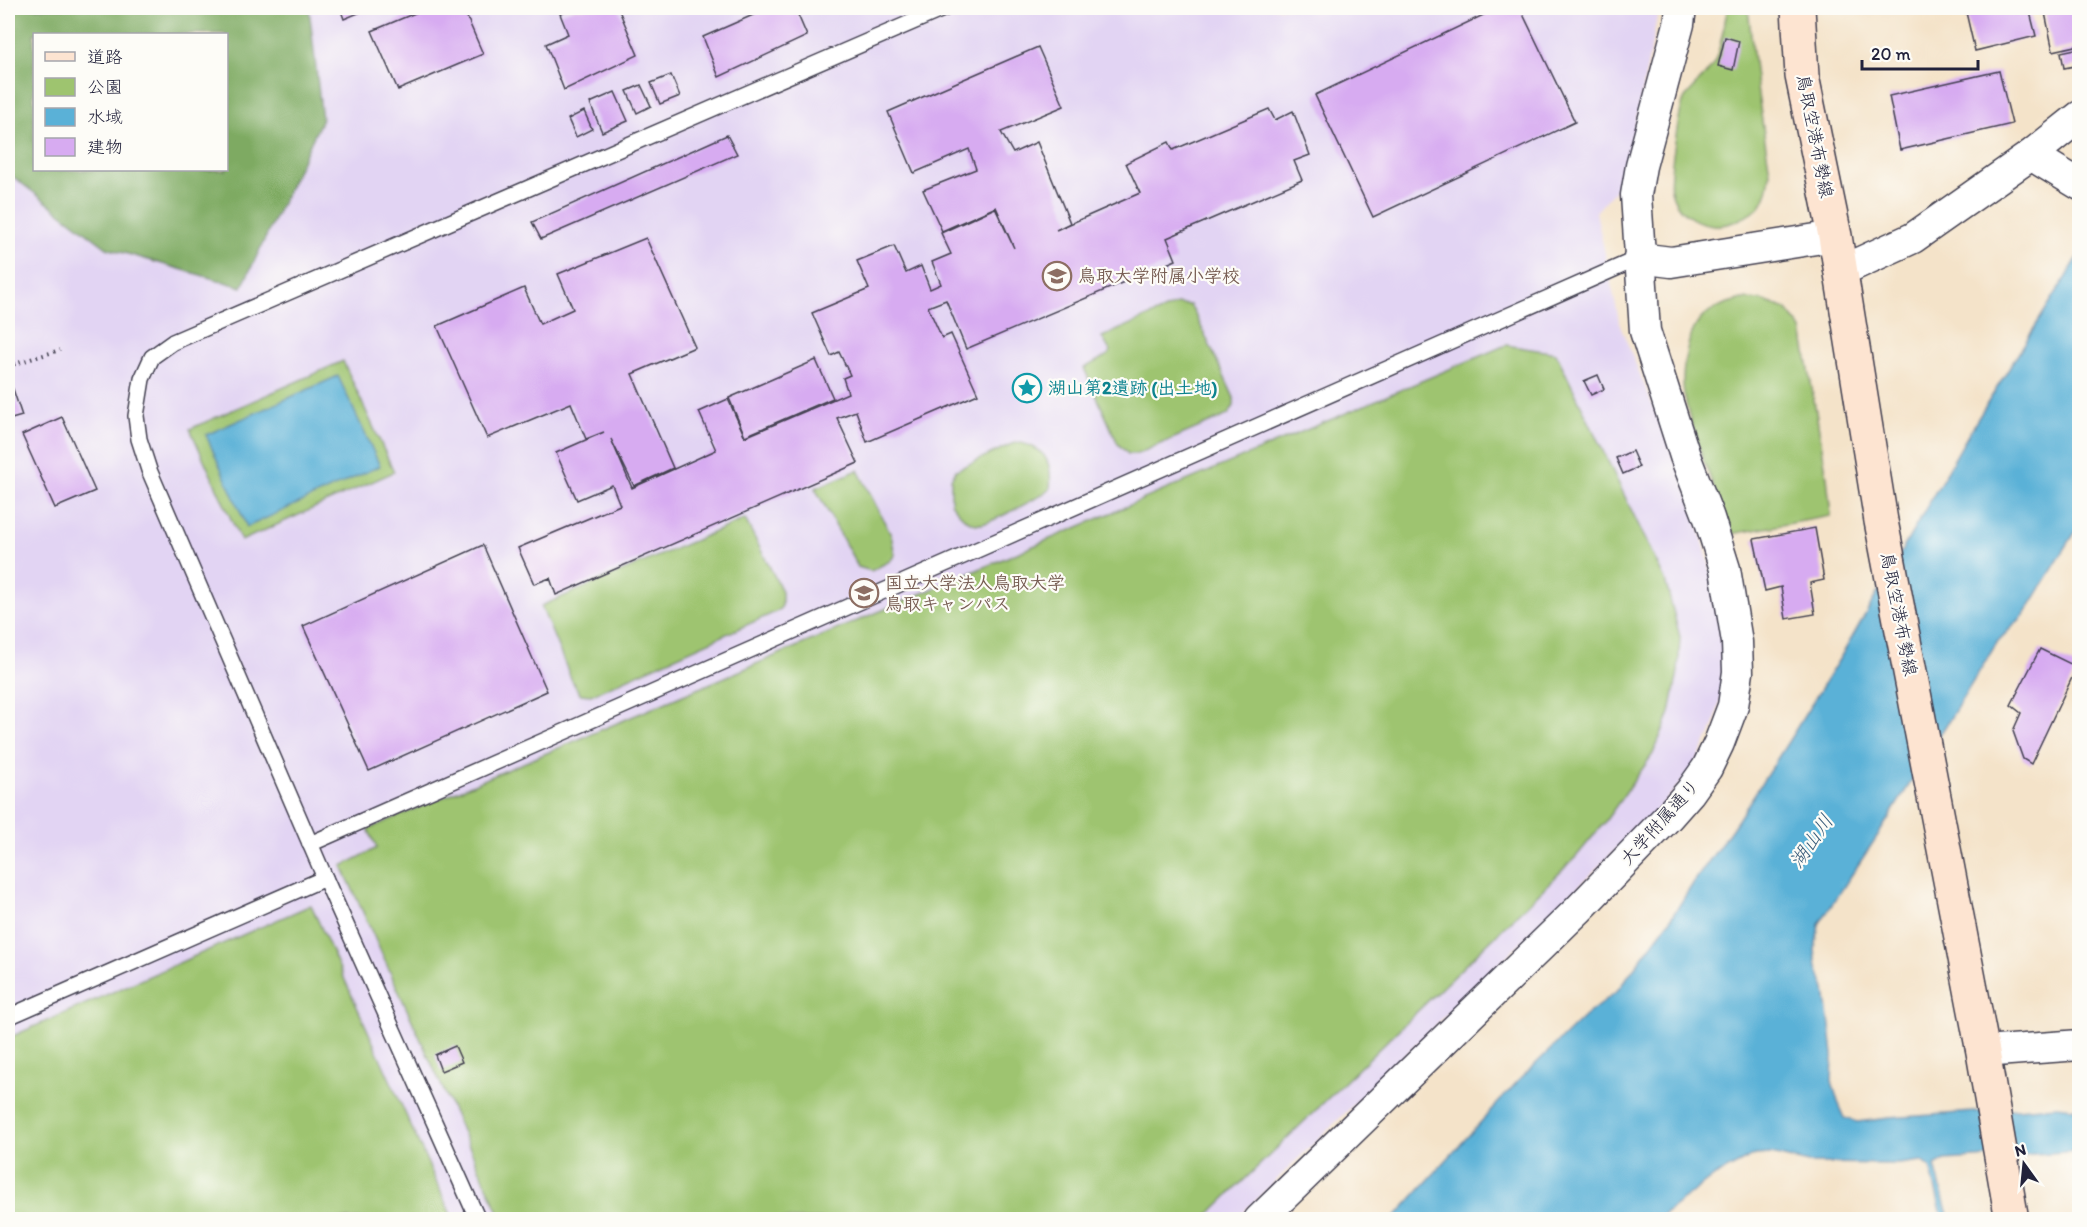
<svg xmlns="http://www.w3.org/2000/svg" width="2087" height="1227" font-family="Itim,'Klee One',sans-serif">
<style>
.built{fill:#e2d4f3;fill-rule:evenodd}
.green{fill:#9ec46f;stroke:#607355;stroke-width:1.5}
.forest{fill:#7eaa62;stroke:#50664e;stroke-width:1.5;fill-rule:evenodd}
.water{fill:#5ab1d7;stroke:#3e6a89;stroke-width:1.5}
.building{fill:#d7abf1}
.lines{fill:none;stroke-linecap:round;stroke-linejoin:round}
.lane-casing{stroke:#423f50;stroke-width:18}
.street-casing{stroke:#423f50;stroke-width:33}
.secondary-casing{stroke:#423f50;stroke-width:36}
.path{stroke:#423f50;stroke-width:4;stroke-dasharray:1.5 4.5;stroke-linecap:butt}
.lane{stroke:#fff;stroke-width:15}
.street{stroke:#fff;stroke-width:30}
.secondary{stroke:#fde4d1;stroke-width:33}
.labels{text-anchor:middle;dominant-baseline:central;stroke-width:4.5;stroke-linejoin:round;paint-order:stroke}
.street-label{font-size:18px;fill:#22223b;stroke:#fdfcf7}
.education-label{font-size:18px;font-weight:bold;fill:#785e54;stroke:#fdfcf7;text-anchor:start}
.culture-label{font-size:18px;font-weight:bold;fill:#0d838f;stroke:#fdfcf7;text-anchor:start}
.water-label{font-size:20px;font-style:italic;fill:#385b79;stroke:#fdfcf7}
</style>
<rect width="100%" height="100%" fill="#fdfcf7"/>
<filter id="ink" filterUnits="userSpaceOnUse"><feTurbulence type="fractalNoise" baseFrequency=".0167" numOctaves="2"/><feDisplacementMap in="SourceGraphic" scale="12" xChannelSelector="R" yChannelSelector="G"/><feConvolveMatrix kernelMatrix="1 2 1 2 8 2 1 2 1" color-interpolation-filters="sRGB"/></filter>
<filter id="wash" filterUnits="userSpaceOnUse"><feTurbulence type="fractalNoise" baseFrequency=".008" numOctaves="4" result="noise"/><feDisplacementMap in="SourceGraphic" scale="24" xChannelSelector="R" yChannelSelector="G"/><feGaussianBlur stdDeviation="1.35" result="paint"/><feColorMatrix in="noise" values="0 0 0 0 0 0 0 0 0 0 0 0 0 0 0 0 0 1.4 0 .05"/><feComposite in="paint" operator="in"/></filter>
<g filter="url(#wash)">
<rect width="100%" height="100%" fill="#f4e3c9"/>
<path class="built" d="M 8,8 L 1659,8 L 1624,180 L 1596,212 L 1620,325 L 1693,506 L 1724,618 L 1725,680 L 1714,726 L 1693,769 L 1656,811 L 1236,1219 L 8,1219 ZM 34,34 L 226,34 L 226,170 L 34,170 Z"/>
<g class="green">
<path d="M 1728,8 L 1748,8 L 1757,88 L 1770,173 C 1769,185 1766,202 1756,210 C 1745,218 1727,227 1713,225 C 1693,223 1675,210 1671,190 C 1668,179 1679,111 1684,100 C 1692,86 1708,76 1715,61 C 1721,49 1724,22 1728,8 Z"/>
<path d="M 1742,299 L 1761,300 L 1786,309 L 1802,329 L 1827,477 L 1831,516 L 1732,534 C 1716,491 1693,440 1684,394 C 1681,374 1686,335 1701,319 C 1712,307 1727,303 1742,299 Z"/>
<polygon points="1177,304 1190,305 1194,311 1234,398 1234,406 1228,415 1137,454 1128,454 1118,444 1084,368 1108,355 1110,351 1102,337"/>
<polygon points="1506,345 1556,353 1665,580 1680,637 1678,672 1670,713 1653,754 1604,823 1576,857 1204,1219 502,1219 342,866 377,848 368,829"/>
<polygon points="343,361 394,472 241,541 190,429"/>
<path d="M 1016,442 C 1044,447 1053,460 1050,489 C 1042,496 991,523 981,524 C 967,525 958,512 951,503 L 951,479 L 956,470 Z"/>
<polygon points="858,470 891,535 895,555 890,561 871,571 858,567 815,488"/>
<polygon points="745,519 782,591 782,606 778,611 591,695 580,694 572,681 541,606"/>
<polygon points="311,905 453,1219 8,1219 8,1038"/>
</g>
<path class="forest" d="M 8,8 L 309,8 L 322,119 L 242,287 L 107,248 L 8,173 ZM 34,34 L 226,34 L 226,170 L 34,170 Z"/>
<g class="water">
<polygon points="2079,256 2079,526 2024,615 1998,641 1880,832 1819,924 1815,950 1817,968 1825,989 1830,1026 1833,1055 1832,1081 1838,1102 1845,1118 1857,1122 1889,1118 2058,1106 2079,1109 2079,1151 1945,1160 1935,1166 1949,1219 1943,1219 1930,1167 1922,1161 1899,1164 1809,1163 1771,1154 1755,1155 1711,1178 1658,1219 1392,1220 1518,1081 1585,1016 1617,991 1670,920 1694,882 1734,826 1788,742 1843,653 1972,428"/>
<polygon points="338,376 380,466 247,527 206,435"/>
</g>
<g id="blocks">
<g class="building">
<polygon points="340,8 358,8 361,12 344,19"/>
<polygon points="427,8 463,8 483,54 398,90 372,31"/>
<polygon points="576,8 618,8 638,55 564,90 546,44 568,34 560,14"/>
<polygon points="769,8 795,8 807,36 719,77 703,37"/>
<polygon points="1498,8 1520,8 1575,122 1373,217 1315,95"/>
<polygon points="1965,8 2029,8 2036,36 1975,51"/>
<polygon points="2044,8 2080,8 2080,45 2053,51"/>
<polygon points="1725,37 1739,41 1733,70 1718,66"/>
<polygon points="1038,47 1064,106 1001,132 1013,153 1037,142 1070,223 1056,230 1140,193 1126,163 1169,142 1173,150 1269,109 1275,120 1293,111 1310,155 1294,161 1302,180 1167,238 1176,260 966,349 946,300 928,307 942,338 951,334 978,394 867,442 856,411 837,418 858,463 556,595 550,578 534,584 518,548 620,505 612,485 577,500 556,453 604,432 586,439 571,403 487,438 437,326 524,288 540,324 573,309 558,274 646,238 695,347 632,374 673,468 634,486 611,439 632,488 716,450 699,412 728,399 745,437 848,393 843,378 850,375 839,352 831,356 812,313 869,289 857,261 894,246 906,273 921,266 930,289 941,284 932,262 951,254 941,233 995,208 1014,248 996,207 942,231 923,190 976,169 969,149 914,173 888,112"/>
<polygon points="2080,48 2080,65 2064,68 2061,52"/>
<polygon points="1999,71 2012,124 1900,150 1889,96"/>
<polygon points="671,75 680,96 660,104 651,83"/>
<polygon points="641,85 651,106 637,113 627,91"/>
<polygon points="615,92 628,121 602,132 590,103"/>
<polygon points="584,111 592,129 576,137 568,119"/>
<polygon points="727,135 737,154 541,239 532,222"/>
<polygon points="816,360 833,398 745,436 729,398"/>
<polygon points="1598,375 1604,389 1591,395 1584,381"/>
<polygon points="13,389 22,416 8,420 8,391"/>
<polygon points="62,417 95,491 55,508 22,435"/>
<polygon points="1632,451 1639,467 1623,474 1616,458"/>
<polygon points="1815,528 1824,580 1810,583 1815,614 1786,619 1781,587 1765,591 1754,539"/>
<polygon points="483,545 547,691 369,771 303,626"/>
<polygon points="2040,649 2077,667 2031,764 2023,759 2013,731 2021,713 2011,705"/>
<polygon points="455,1046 462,1062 441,1071 435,1055"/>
</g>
</g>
</g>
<g filter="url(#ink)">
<use href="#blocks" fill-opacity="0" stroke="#423f50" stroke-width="1.5"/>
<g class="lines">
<g class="lane-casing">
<g id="lane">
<polyline points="310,844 1639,258"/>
<polyline points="325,878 149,470 139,439 136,416 142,379 152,357 173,342 945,8"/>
<polyline points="8,1017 325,878 478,1220"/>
</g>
</g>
<g class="street-casing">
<g id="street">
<polyline points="2080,116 2031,155 2080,185"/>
<polyline points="1639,258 1671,262 1835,236"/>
<polyline points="1841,271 1913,238 2031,155"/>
<polyline points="1983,1052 2080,1045"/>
<polyline points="1259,1220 1578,910 1668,817 1690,792 1707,768 1719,743 1733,706 1738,672 1737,642 1725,569 1709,518 1685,456 1645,331 1636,195 1641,166 1679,24 1681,8"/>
</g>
</g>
<g class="secondary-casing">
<polyline id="secondary" points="1798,8 1802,76 1835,236 1881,521 1983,1052 2012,1220"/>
</g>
<polyline class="path" points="8,366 60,350"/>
<use href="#lane" class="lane"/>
<use href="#street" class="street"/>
<use href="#secondary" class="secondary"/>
</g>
</g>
<defs>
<g id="school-ring" transform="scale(1.5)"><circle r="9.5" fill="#fdfcf7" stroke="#8d6e63" stroke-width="1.5"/><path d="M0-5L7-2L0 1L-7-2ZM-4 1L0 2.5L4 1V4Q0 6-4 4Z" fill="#8d6e63"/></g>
<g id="sight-ring" transform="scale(1.5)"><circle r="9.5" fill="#fdfcf7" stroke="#0f9aa8" stroke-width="1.5"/><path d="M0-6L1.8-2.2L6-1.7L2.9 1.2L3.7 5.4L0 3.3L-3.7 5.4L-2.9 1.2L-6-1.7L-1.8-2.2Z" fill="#0f9aa8"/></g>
<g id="university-ring" transform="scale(1.5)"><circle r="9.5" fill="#fdfcf7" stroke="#8d6e63" stroke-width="1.5"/><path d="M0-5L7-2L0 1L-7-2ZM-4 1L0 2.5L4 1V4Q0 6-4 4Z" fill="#8d6e63"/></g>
</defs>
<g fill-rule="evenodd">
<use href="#school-ring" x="1057" y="276"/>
<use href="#sight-ring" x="1027" y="388"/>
<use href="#university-ring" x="864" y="593"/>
</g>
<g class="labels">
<g class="street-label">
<text transform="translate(1815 136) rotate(79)">鳥取空港布勢線</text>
<text transform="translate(1899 614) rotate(79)">鳥取空港布勢線</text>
<text transform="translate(1660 822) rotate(-48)">大学附属通り</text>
</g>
<g class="education-label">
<text x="1078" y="276">鳥取大学附属小学校</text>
<text x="885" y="583">国立大学法人鳥取大学<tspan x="885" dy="21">鳥取キャンパス</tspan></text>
</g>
<g class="culture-label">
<text x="1048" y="388">湖山第2遺跡 (出土地)</text>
</g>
<g class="water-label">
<text transform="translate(1811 841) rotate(-55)">湖山川</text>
</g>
</g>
<rect width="2087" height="1227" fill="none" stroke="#fdfcf7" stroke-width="30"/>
<rect x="33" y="33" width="195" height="138" fill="#fdfcf7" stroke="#a5a5ac" stroke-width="1.5"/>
<rect x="45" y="52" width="30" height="9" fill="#fde4d1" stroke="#a5a5ac" stroke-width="1.5"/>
<text x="87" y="63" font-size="18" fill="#22223b">道路</text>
<rect x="45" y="78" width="30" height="18" fill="#9ec46f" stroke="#a5a5ac" stroke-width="1.5"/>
<text x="87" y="93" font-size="18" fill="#22223b">公園</text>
<rect x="45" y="108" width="30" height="18" fill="#5ab1d7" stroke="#a5a5ac" stroke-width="1.5"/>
<text x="87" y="123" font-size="18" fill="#22223b">水域</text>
<rect x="45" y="138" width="30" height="18" fill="#d7abf1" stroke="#a5a5ac" stroke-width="1.5"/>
<text x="87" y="153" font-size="18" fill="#22223b">建物</text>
<g transform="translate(2024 1164) rotate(345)" stroke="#fdfcf7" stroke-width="4.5" paint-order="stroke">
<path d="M0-4.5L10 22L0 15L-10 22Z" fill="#22223b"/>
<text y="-9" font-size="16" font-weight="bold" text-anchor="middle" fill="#22223b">N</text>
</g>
<path d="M1862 60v9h116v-9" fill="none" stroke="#22223b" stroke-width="3"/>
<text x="1871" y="60" font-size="18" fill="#22223b" stroke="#fdfcf7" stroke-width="4.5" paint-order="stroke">20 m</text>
</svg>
